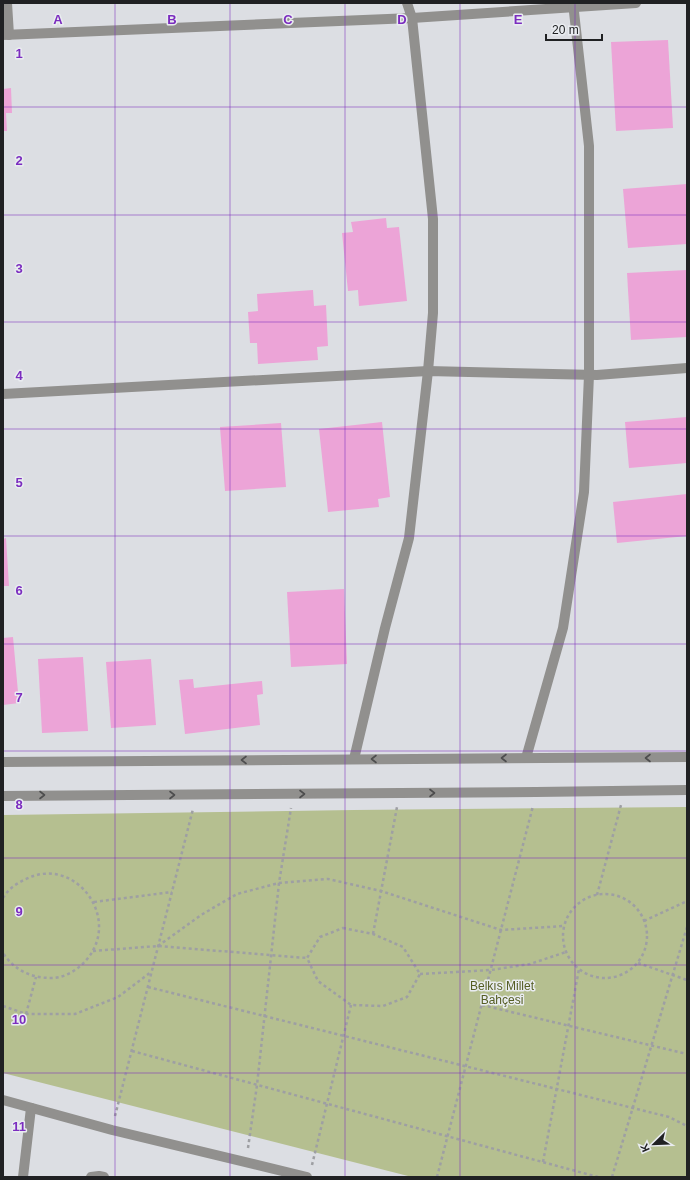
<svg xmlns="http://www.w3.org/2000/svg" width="690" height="1180" font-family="Helvetica,sans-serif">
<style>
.green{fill:#b5bf90}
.building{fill:#eca4d7}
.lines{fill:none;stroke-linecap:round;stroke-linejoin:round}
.path{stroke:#9e9fa3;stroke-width:2.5;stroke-dasharray:3 3;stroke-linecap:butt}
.minor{stroke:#91908e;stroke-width:10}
.oneway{stroke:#4d4d4e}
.grid{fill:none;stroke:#7b2cbf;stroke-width:1;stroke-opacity:0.55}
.labels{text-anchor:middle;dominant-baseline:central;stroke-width:3;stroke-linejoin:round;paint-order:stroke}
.park-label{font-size:12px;fill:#545d23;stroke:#e9ecf0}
.grid-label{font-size:13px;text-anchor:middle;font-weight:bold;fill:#7b2cbf;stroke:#e9ecf0;stroke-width:3;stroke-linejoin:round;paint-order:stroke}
</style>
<rect width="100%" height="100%" fill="#dcdee3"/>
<polygon class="green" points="687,807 687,1177 412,1177 3,1073 3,815 354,810"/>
<g class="building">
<polygon points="668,40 673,128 616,131 611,42"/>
<polygon points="11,88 12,113 6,113 7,131 3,131 3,89"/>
<polygon points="687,184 687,244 628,248 623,189"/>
<polygon points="386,218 387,228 399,227 407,301 359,306 358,290 348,291 342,233 353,232 351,222"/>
<polygon points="687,270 687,337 631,340 627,273"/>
<polygon points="313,290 314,306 326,305 328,346 317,347 318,360 258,364 257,343 250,343 248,312 258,311 257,294"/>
<polygon points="687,417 687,463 629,468 625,422"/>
<polygon points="382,422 390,497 378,499 379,507 328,512 319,429"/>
<polygon points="281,423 286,487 225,491 220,427"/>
<polygon points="687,494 687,536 617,543 613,502"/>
<polygon points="6,538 9,586 3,586 3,539"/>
<polygon points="344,589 347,664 291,667 287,592"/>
<polygon points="13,637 19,703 3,705 3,638"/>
<polygon points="83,657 88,731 42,733 38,659"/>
<polygon points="151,659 156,725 111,728 106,662"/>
<polygon points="193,679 194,688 262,681 263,694 257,695 260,725 185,734 179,680"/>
</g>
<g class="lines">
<g class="path">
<circle cx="605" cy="936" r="42"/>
<polyline points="597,895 621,805"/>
<path d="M 3,898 C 8,889 17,883 26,879 C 74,855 121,916 88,958 C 79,969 66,978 51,978 C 31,978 14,970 3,953"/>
<polyline points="94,902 172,892"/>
<polyline points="644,921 687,901"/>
<polygon points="343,928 373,934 403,947 420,974 407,997 383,1006 351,1005 318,981 307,958 320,937"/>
<polyline points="373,934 397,807"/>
<polyline points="158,946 201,915 237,894 279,883 328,879 381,891 501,930 564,926"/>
<polyline points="93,951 158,946 307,958"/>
<polyline points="638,963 687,980"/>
<polyline points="420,974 491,970 530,964 566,952"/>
<polyline points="148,987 669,1117 687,1126"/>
<polyline points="482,1005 687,1054"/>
<polyline points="3,1006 26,1014 75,1014 118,997 151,972"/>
<polyline points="26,1014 36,977"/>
<polyline points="132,1051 598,1177"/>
<polyline points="115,1116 193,809"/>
<polyline points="248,1148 257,1085 279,883 291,808"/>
<polyline points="543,1162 579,969"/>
<polyline points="312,1165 351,1005"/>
<polyline points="437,1177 533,806"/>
<polyline points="612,1177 687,927"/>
</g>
<g class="minor">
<polyline points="7,3 9,35"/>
<polyline points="3,35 412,18 636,3"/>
<polyline points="3,394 428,371 597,375 687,368"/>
<polyline points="526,758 563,628 584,492 589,375 589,146 573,3"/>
<polyline points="354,759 385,628 409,538 428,371 433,313 433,219 412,18 407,3"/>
<polyline points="3,762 687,757"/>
<polyline points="3,796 536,792 687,790"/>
<polyline points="3,1100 112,1130 307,1177"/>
<polyline points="23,1177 31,1108"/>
<polyline points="91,1177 99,1176 104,1177"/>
</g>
</g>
<defs><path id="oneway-chevron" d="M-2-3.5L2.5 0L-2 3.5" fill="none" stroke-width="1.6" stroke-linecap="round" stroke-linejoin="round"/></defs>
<g class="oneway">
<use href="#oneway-chevron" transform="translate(504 758) rotate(180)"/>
<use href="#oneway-chevron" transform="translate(648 758) rotate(180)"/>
<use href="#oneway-chevron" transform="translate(374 759) rotate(180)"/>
<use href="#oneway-chevron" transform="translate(244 760) rotate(180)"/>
<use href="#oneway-chevron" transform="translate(432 793)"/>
<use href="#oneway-chevron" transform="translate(302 794)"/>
<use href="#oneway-chevron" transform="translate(42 795)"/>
<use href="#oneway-chevron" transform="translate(172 795)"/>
</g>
<path class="grid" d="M 115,3 L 115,1177M 230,3 L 230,1177M 345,3 L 345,1177M 460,3 L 460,1177M 575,3 L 575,1177M 3,107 L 687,107M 3,215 L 687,215M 3,322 L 687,322M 3,429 L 687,429M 3,536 L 687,536M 3,644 L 687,644M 3,751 L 687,751M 3,858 L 687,858M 3,965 L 687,965M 3,1073 L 687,1073"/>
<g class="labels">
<g class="park-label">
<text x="502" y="986">Belkıs Millet<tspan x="502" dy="14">Bahçesi</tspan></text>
</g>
</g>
<g class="grid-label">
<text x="58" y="24">A</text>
<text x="172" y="24">B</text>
<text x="288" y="24">C</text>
<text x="402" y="24">D</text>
<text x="518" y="24">E</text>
<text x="19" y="58">1</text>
<text x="19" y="165">2</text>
<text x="19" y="273">3</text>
<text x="19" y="380">4</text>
<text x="19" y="487">5</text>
<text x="19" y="595">6</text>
<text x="19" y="702">7</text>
<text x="19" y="809">8</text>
<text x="19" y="916">9</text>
<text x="19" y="1024">10</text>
<text x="19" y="1131">11</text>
</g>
<rect width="690" height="1180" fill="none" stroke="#202123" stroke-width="8"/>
<g transform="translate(654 1144) rotate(247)" stroke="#e9ecf0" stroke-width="3" paint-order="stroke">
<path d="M0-3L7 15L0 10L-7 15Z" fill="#202123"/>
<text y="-6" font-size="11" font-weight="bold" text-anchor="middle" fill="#202123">K</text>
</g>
<path d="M546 34v6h56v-6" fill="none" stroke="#202123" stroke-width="2"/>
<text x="552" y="34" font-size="12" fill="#202123" stroke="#e9ecf0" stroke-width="3" paint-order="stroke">20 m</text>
</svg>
